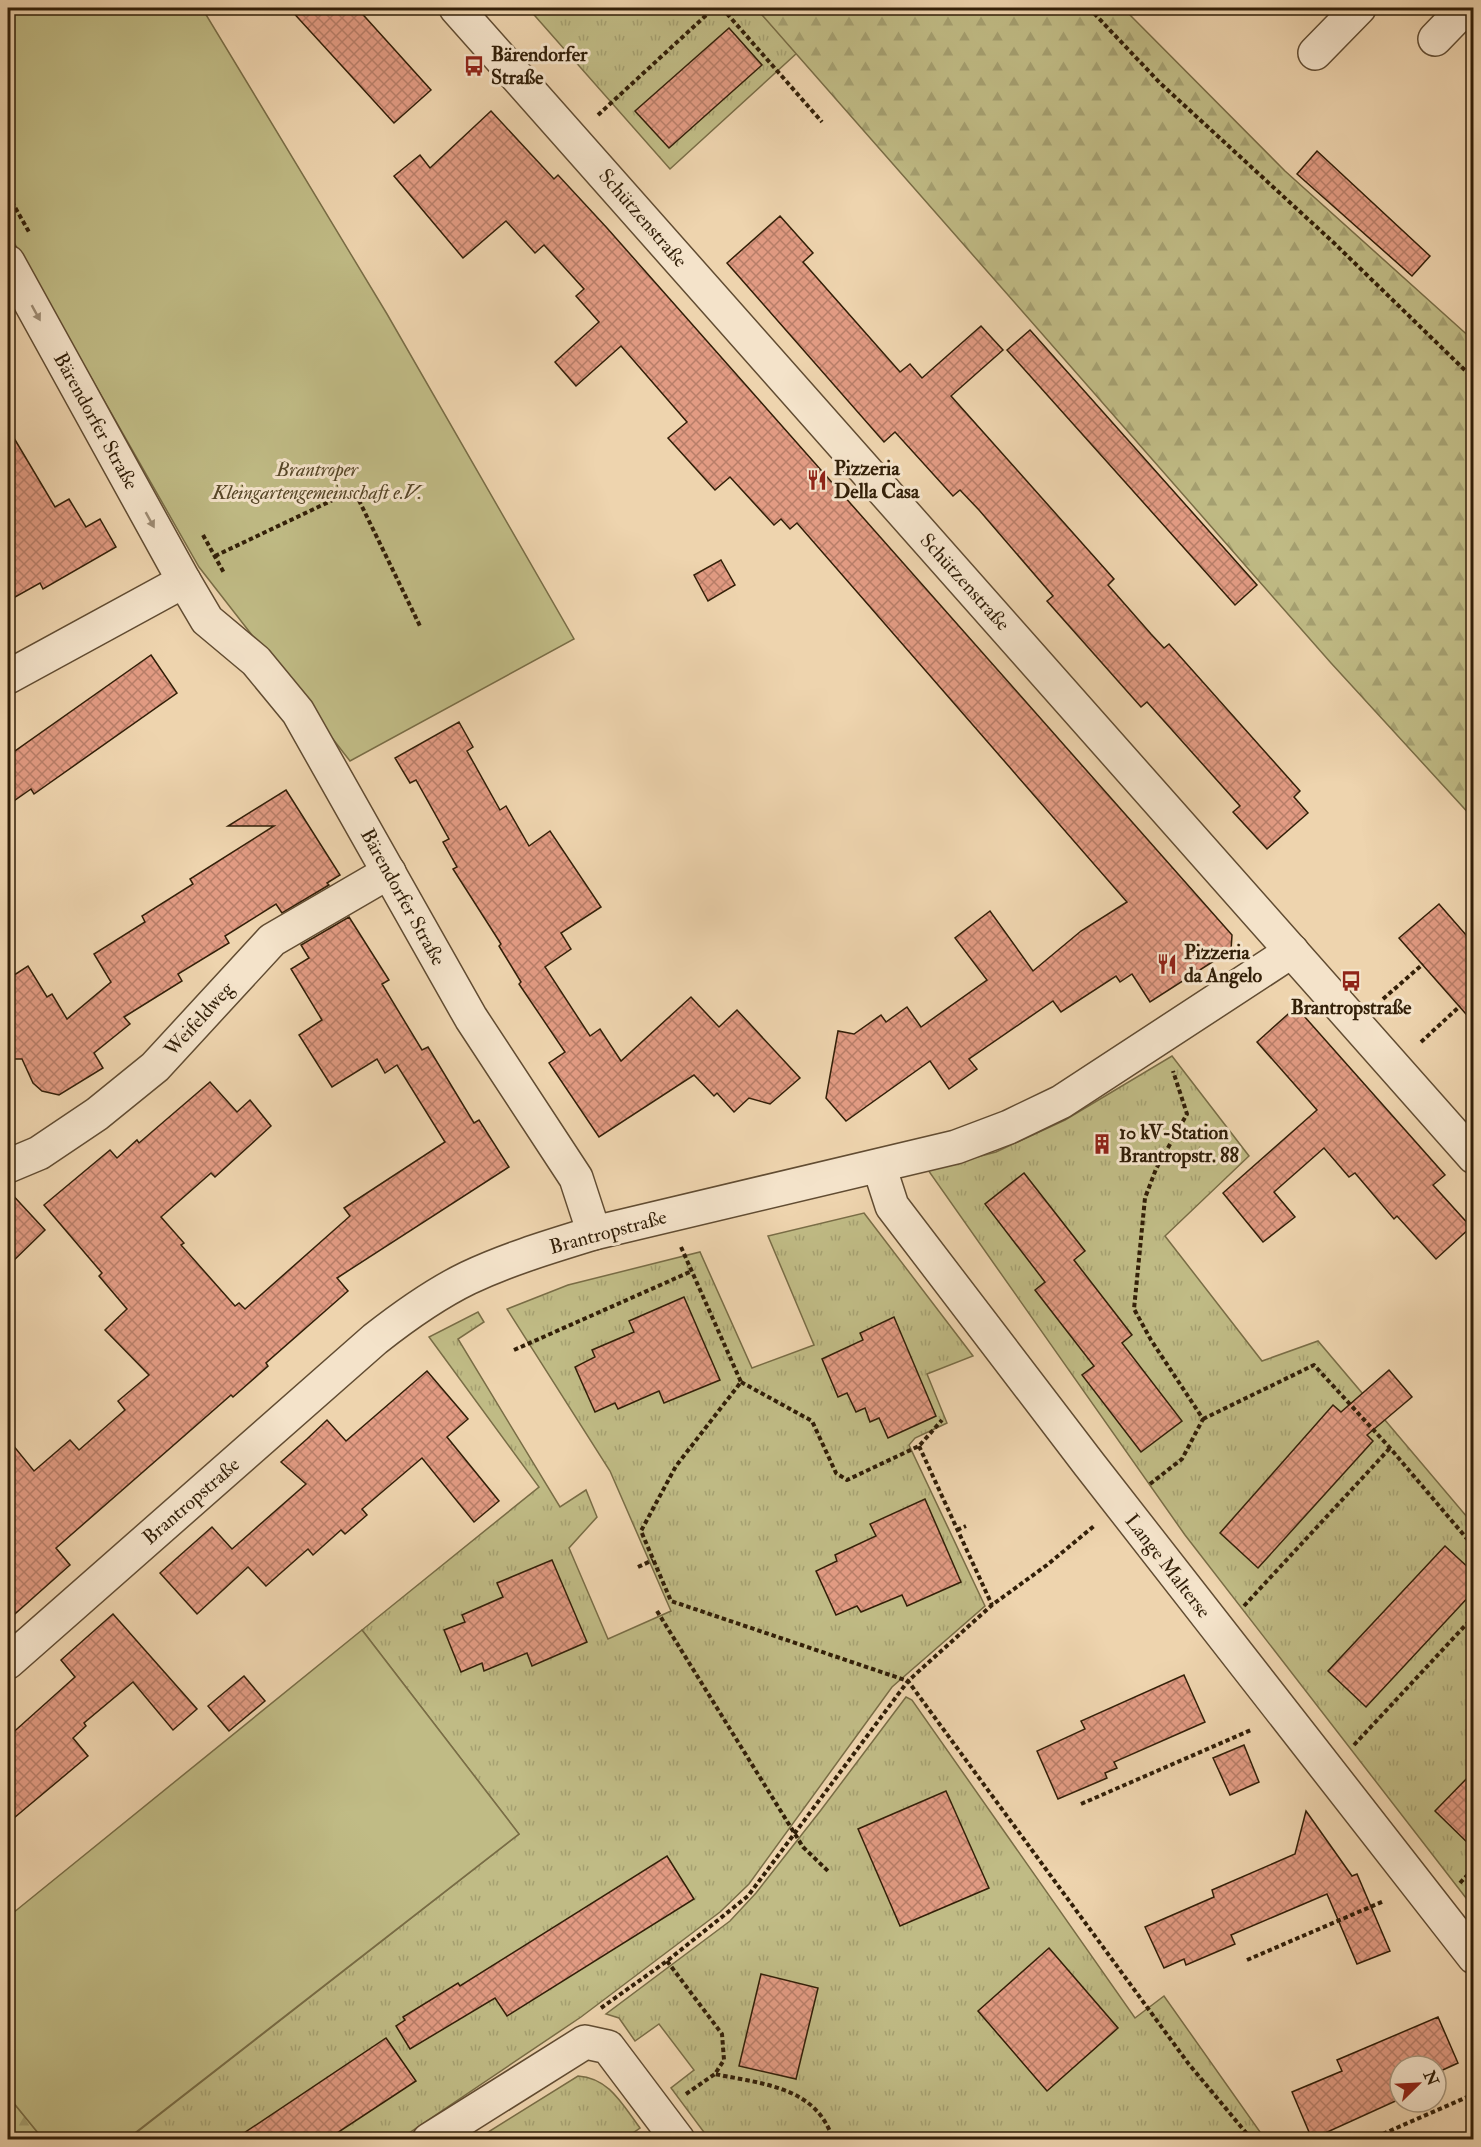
<svg xmlns="http://www.w3.org/2000/svg" width="1481" height="2147" font-family="'IM FELL Double Pica',serif">
<style>
.grass{fill:url(#grass-tufts);stroke:#796d46;stroke-width:1.5}
.forest{fill:url(#forest-firs);stroke:#796d46;stroke-width:1.5}
.green{fill:#c0bb85;stroke:#796d46;stroke-width:1.5}
.building{fill:url(#building-cross-hatch);stroke:#321f08;stroke-width:1.5}
.lines{fill:none;stroke-linecap:round;stroke-linejoin:round}
.minor-casing{stroke:#614c32;stroke-width:36}
.path{stroke:#321f08;stroke-width:4;stroke-dasharray:4.5 3;stroke-linecap:butt}
.minor{stroke:#f4e3ca;stroke-width:33}
.oneway{fill:#9d8b73}
.labels{text-anchor:middle;dominant-baseline:central;stroke-width:6;stroke-linejoin:round;paint-order:stroke}
.poi-label{font-size:20px;font-weight:bold;fill:#321f08;stroke:#f4e3ca;text-anchor:start}
.street-label{font-size:20px;fill:#321f08;stroke:#f4e3ca}
.park-label{font-size:20px;font-style:italic;fill:#564627;stroke:#f4e3ca}
</style>
<defs>
<pattern id="grass-tufts" width="24" height="20" patternUnits="userSpaceOnUse" patternTransform="scale(1.5)"><rect width="24" height="20" fill="#c0bb85"/><path d="M3 7l-1-3M5 7V3M7 7l1-3M15 17l-1-3M17 17v-4M19 17l1-3" fill="none" stroke="#a5a071"/></pattern>
<pattern id="forest-firs" width="22" height="20" patternUnits="userSpaceOnUse" patternTransform="scale(1.5)"><rect width="22" height="20" fill="#c0bb85"/><path d="M5 1l3.5 6h-7zM16 11l3.5 6h-7z" fill="#a5a071"/></pattern>
<pattern id="building-cross-hatch" width="8" height="8" patternUnits="userSpaceOnUse" patternTransform="scale(1.5)"><rect width="8" height="8" fill="#e29b83"/><path d="M0 0l8 8M0 8l8-8" fill="none" stroke="#b87e69"/></pattern>
</defs>
<rect width="100%" height="100%" fill="#eed4ae"/>
<filter id="stains"><feTurbulence type="fractalNoise" baseFrequency=".00333" numOctaves="4"/><feColorMatrix values="0 0 0 0 .2 0 0 0 0 .09 0 0 0 0 .02 0 0 0 .5 -.17"/></filter>
<radialGradient id="worn" r=".72"><stop offset=".6" stop-color="#630" stop-opacity="0"/><stop offset="1" stop-color="#630" stop-opacity=".3"/></radialGradient>
<g class="grass">
<polygon points="528,8 756,8 797,53 670,169"/>
<polygon points="1172,1056 1249,1156 1165,1236 1262,1361 1318,1341 1473,1524 1473,1907 1185,1535 928,1170 996,1152 1065,1120"/>
<polygon points="864,1213 973,1356 927,1374 947,1423 915,1438 909,1445 985,1606 892,1687 749,1884 720,1912 581,2017 400,2139 127,2140 519,1834 362,1630 539,1487 429,1337 478,1312 484,1322 458,1339 560,1507 586,1490 597,1517 569,1548 608,1639 671,1611 610,1471 507,1309 568,1285 700,1252 752,1368 814,1345 768,1236"/>
<polygon points="906,1697 912,1700 1135,2018 1164,1996 1265,2139 709,2139 671,2088 694,2070 659,2024 635,2041 619,2018 606,2014 730,1921 756,1893 821,1810"/>
<path d="M 578,2076 C 609,2078 622,2104 640,2128 L 624,2139 L 488,2139 L 485,2134 Z"/>
</g>
<g class="forest">
<polygon points="756,8 1123,8 1285,171 1473,340 1473,818 1331,663"/>
<polygon points="8,2096 43,2139 8,2139"/>
</g>
<g class="green">
<polygon points="8,8 202,8 387,314 574,639 350,761 199,567 8,232"/>
<polygon points="362,1630 519,1834 127,2139 43,2139 8,2096 8,1917"/>
</g>
<g class="building">
<polygon points="289,8 357,8 431,90 394,123"/>
<polygon points="729,28 762,65 669,148 635,111"/>
<polygon points="491,111 554,179 558,175 607,228 1232,935 1231,950 1150,1002 1132,974 1120,982 1116,976 1061,1012 1053,1001 969,1059 977,1069 949,1089 930,1061 846,1121 826,1098 838,1031 854,1034 881,1015 886,1022 907,1007 921,1027 987,980 955,938 990,911 1033,971 1081,931 1127,902 797,523 790,529 781,519 774,525 730,477 715,490 668,438 687,422 621,346 576,386 555,362 599,322 576,296 584,289 544,245 535,253 506,221 463,258 394,176 420,155 430,168"/>
<polygon points="1317,151 1430,256 1412,276 1297,174"/>
<polygon points="780,216 813,253 803,262 900,372 910,364 922,378 981,326 1003,350 951,396 1114,579 1108,585 1151,634 1164,648 1169,644 1300,791 1294,797 1308,813 1267,849 1233,812 1240,806 1147,702 1141,707 1047,601 1053,596 979,510 960,490 953,496 895,432 884,442 727,263"/>
<polygon points="1030,330 1257,585 1235,605 1007,350"/>
<polygon points="8,428 55,507 69,499 86,527 100,519 116,547 43,589 40,583 8,601"/>
<polygon points="721,560 735,585 708,601 694,575"/>
<polygon points="151,655 177,693 34,794 31,789 8,805 8,756"/>
<polygon points="459,722 473,747 467,751 500,810 506,806 529,846 550,831 601,907 561,933 571,949 545,967 590,1036 600,1029 621,1061 691,997 719,1027 737,1010 800,1078 770,1104 749,1098 734,1112 717,1093 714,1096 694,1075 599,1137 549,1063 565,1052 519,984 521,982 499,946 501,944 453,869 457,867 443,842 449,839 416,780 410,783 395,758"/>
<polygon points="286,790 340,875 327,883 329,885 282,913 276,904 225,936 229,943 178,974 182,981 124,1017 130,1024 94,1053 103,1068 59,1095 42,1091 33,1083 22,1059 14,1059 8,1047 8,979 28,966 47,997 52,994 67,1019 111,982 94,954 145,922 142,916 193,884 190,879 274,826 228,826"/>
<polygon points="1439,904 1473,943 1473,1022 1399,938"/>
<polygon points="349,917 389,980 382,984 422,1050 428,1047 474,1123 479,1120 509,1167 337,1278 348,1291 266,1363 268,1366 233,1397 231,1395 56,1548 70,1565 8,1620 8,1439 34,1471 70,1440 79,1450 125,1410 118,1401 149,1375 105,1330 127,1309 99,1276 102,1273 44,1205 110,1150 117,1158 137,1140 139,1143 210,1082 237,1112 250,1100 271,1126 215,1177 211,1173 161,1217 184,1243 181,1245 235,1306 239,1303 245,1309 350,1216 344,1208 445,1142 397,1065 385,1073 377,1059 332,1087 299,1035 322,1020 291,969 309,958 301,945"/>
<polygon points="1296,1007 1445,1175 1433,1185 1471,1227 1436,1259 1397,1216 1394,1219 1355,1173 1349,1177 1324,1148 1274,1192 1295,1217 1263,1242 1223,1193 1317,1110 1257,1042"/>
<polygon points="1024,1173 1085,1251 1074,1260 1132,1335 1122,1343 1182,1421 1141,1452 1082,1375 1094,1366 1035,1290 1045,1282 985,1204"/>
<polygon points="8,1190 45,1230 8,1266"/>
<polygon points="684,1297 720,1380 664,1403 659,1391 618,1409 615,1403 595,1412 575,1367 595,1357 592,1350 634,1332 629,1321"/>
<polygon points="894,1317 936,1416 888,1438 879,1418 870,1422 865,1408 856,1412 847,1393 838,1397 822,1359 863,1340 860,1333"/>
<polygon points="1389,1370 1412,1397 1367,1435 1373,1441 1258,1568 1220,1533 1333,1405 1341,1412"/>
<polygon points="427,1371 468,1419 447,1437 499,1501 474,1522 422,1458 362,1509 367,1515 345,1534 341,1530 313,1555 308,1549 266,1586 248,1567 197,1614 160,1573 212,1527 232,1549 306,1484 281,1462 307,1439 327,1420 346,1441"/>
<polygon points="925,1499 961,1582 907,1606 902,1595 861,1612 857,1606 836,1615 816,1571 837,1561 835,1555 876,1536 870,1524"/>
<polygon points="1445,1546 1473,1572 1473,1592 1366,1707 1328,1671"/>
<polygon points="552,1560 587,1642 532,1666 527,1653 484,1671 482,1663 461,1672 444,1630 465,1622 462,1615 503,1597 497,1583"/>
<polygon points="113,1614 197,1709 173,1730 133,1682 84,1723 86,1726 73,1738 88,1756 8,1823 8,1737 75,1677 61,1660"/>
<polygon points="1184,1675 1205,1722 1114,1762 1117,1768 1105,1773 1107,1778 1058,1799 1037,1751 1085,1729 1081,1721"/>
<polygon points="244,1676 265,1701 229,1731 208,1706"/>
<polygon points="1244,1745 1259,1782 1230,1795 1213,1758"/>
<polygon points="1473,1772 1473,1848 1435,1811"/>
<polygon points="946,1791 989,1888 900,1926 858,1829"/>
<polygon points="1306,1811 1352,1876 1357,1874 1390,1951 1357,1964 1327,1894 1231,1935 1235,1944 1186,1965 1184,1959 1164,1968 1145,1927 1214,1897 1212,1890 1295,1854"/>
<polygon points="667,1856 694,1899 507,2016 495,1998 410,2049 396,2026 405,2020 403,2017 458,1983 460,1986"/>
<polygon points="1049,1948 1118,2028 1047,2091 978,2011"/>
<polygon points="761,1974 818,1988 796,2079 739,2066"/>
<polygon points="1438,2017 1458,2063 1436,2073 1436,2066 1400,2066 1400,2099 1312,2139 1292,2092 1342,2071 1337,2060"/>
<polygon points="386,2038 416,2081 328,2139 235,2139"/>
</g>
<g class="lines">
<g class="minor-casing">
<g id="minor">
<polyline points="456,8 1474,1157"/>
<polyline points="1435,39 1465,8"/>
<polyline points="1315,53 1359,8"/>
<polyline points="8,262 184,581"/>
<polyline points="8,677 184,581 207,620 256,661 298,712 471,1018 576,1178 594,1233"/>
<polyline points="8,1166 39,1153 97,1114 155,1067 272,940 389,872"/>
<polyline points="879,1166 892,1206 1089,1464 1474,1957"/>
<path d="M 8,1662 L 375,1339 C 403,1317 435,1294 468,1278 C 508,1259 552,1246 594,1233 L 956,1147 L 1009,1127 L 1061,1102 L 1292,951"/>
<polyline points="429,2140 585,2042 608,2047 678,2140"/>
</g>
</g>
<g class="path">
<polyline points="722,8 822,122"/>
<polyline points="1089,8 1160,83 1334,243 1474,379"/>
<polyline points="598,115 714,8"/>
<polyline points="8,195 29,232"/>
<polyline points="203,535 224,573"/>
<polyline points="215,556 354,490 420,626"/>
<polyline points="1383,999 1423,964"/>
<polyline points="1421,1042 1460,1006"/>
<polyline points="681,1247 741,1382 676,1466 641,1531 671,1601 908,1681 1188,2063 1252,2140"/>
<polyline points="514,1350 692,1271"/>
<polyline points="741,1382 812,1421 836,1473 847,1480 919,1446 942,1420"/>
<polyline points="1203,1419 1314,1365 1390,1448 1474,1547"/>
<polyline points="919,1446 992,1605"/>
<polyline points="1150,1484 1182,1459 1203,1419 1151,1340 1134,1309 1145,1198 1156,1169 1187,1114 1173,1071"/>
<polyline points="957,1530 966,1526"/>
<polyline points="638,1567 653,1560"/>
<polyline points="1244,1606 1390,1448"/>
<polyline points="657,1611 803,1847 829,1872"/>
<polyline points="1354,1745 1474,1616"/>
<polyline points="1081,1804 1251,1730"/>
<polyline points="1460,1883 1474,1868"/>
<polyline points="1247,1960 1384,1901"/>
<path d="M 667,1961 L 722,2034 L 724,2060 L 715,2074 C 761,2084 817,2086 833,2140"/>
<polyline points="601,2008 667,1961 748,1896 908,1681 992,1605 1047,1565 1094,1526"/>
<polyline points="686,2094 715,2074"/>
<polyline points="622,2140 629,2135"/>
<polyline points="1369,2140 1474,2094"/>
</g>
<use href="#minor" class="minor"/>
</g>
<defs><path id="oneway-solid" d="M-6-.8H1V-3.2L6.5 0L1 3.2V.8H-6Z" transform="scale(1.5)"/></defs>
<g class="oneway">
<use href="#oneway-solid" transform="translate(36 313) rotate(61)"/>
<use href="#oneway-solid" transform="translate(150 520) rotate(61)"/>
</g>
<defs>
<g id="bus-bare" transform="scale(1.62)"><path d="M-5-6H5V4H4V6H2V4H-2V6H-4V4H-5ZM-3.5-4V0h7V-4ZM-3.5 1.2v1.5H-2V1.2ZM2 1.2v1.5H3.5V1.2Z" fill="#8f2418" stroke="#f4e3ca" stroke-width="2.5" paint-order="stroke"/></g>
<g id="restaurant-bare" transform="scale(1.62)"><path d="M-5-6h1v4h1v-4h1v4h1v-4h1v5L-1.5 .5V6h-2V.5L-5-1ZM5-6V6H3V1.5H1.5Q1.5-4 5-6Z" fill="#8f2418" stroke="#f4e3ca" stroke-width="2.5" paint-order="stroke"/></g>
<g id="building-bare" transform="scale(1.62)"><path d="M-4-6H4V6H1V3H-1V6H-4ZM-2.5-4.3h1.7v1.8h-1.7ZM.8-4.3h1.7v1.8H.8ZM-2.5-1h1.7V.8h-1.7ZM.8-1h1.7V.8H.8Z" fill="#8f2418" stroke="#f4e3ca" stroke-width="2.5" paint-order="stroke"/></g>
</defs>
<g fill-rule="evenodd">
<use href="#bus-bare" x="474" y="66"/>
<use href="#restaurant-bare" x="817" y="480"/>
<use href="#restaurant-bare" x="1167" y="964"/>
<use href="#bus-bare" x="1351" y="981"/>
<use href="#building-bare" x="1102" y="1144"/>
</g>
<g class="labels">
<g class="poi-label">
<text x="491" y="54">Bärendorfer<tspan x="491" dy="23">Straße</tspan></text>
<text x="834" y="468">Pizzeria<tspan x="834" dy="23">Della Casa</tspan></text>
<text x="1184" y="952">Pizzeria<tspan x="1184" dy="23">da Angelo</tspan></text>
<text x="1351" y="1007" text-anchor="middle">Brantropstraße</text>
<text x="1119" y="1132">10 kV-Station<tspan x="1119" dy="23">Brantropstr. 88</tspan></text>
</g>
<g class="street-label">
<text transform="translate(643 218) rotate(49)">Schützenstraße</text>
<text transform="translate(96 421) rotate(61)">Bärendorfer Straße</text>
<text transform="translate(965 582) rotate(48)">Schützenstraße</text>
<text transform="translate(403 897) rotate(61)">Bärendorfer Straße</text>
<text transform="translate(199 1019) rotate(-48)">Weifeldweg</text>
<text transform="translate(608 1232) rotate(-15)">Brantropstraße</text>
<text transform="translate(191 1501) rotate(-41)">Brantropstraße</text>
<text transform="translate(1168 1566) rotate(52)">Lange Malterse</text>
</g>
<g class="park-label">
<text x="317" y="469">Brantroper<tspan x="317" dy="23">Kleingartengemeinschaft e.V.</tspan></text>
</g>
</g>
<rect width="1481" height="2147" fill="none" stroke="#eed4ae" stroke-width="30"/>
<rect x="9" y="9" width="1463" height="2129" fill="none" stroke="#321f08" stroke-width="3"/>
<rect x="15" y="15" width="1451" height="2117" fill="none" stroke="#321f08" stroke-width="1.5"/>
<g transform="translate(1418 2084) rotate(66)"><circle r="28" fill="#f4e3ca" stroke="#a6957c" stroke-width="1.5"/>
<path d="M0-4.5L10 22L0 15L-10 22Z" fill="#8f2418"/>
<text y="-9" font-size="16" font-weight="bold" text-anchor="middle" fill="#321f08">N</text>
</g>
<rect width="100%" height="100%" filter="url(#stains)"/>
<rect width="100%" height="100%" fill="url(#worn)"/>
</svg>
